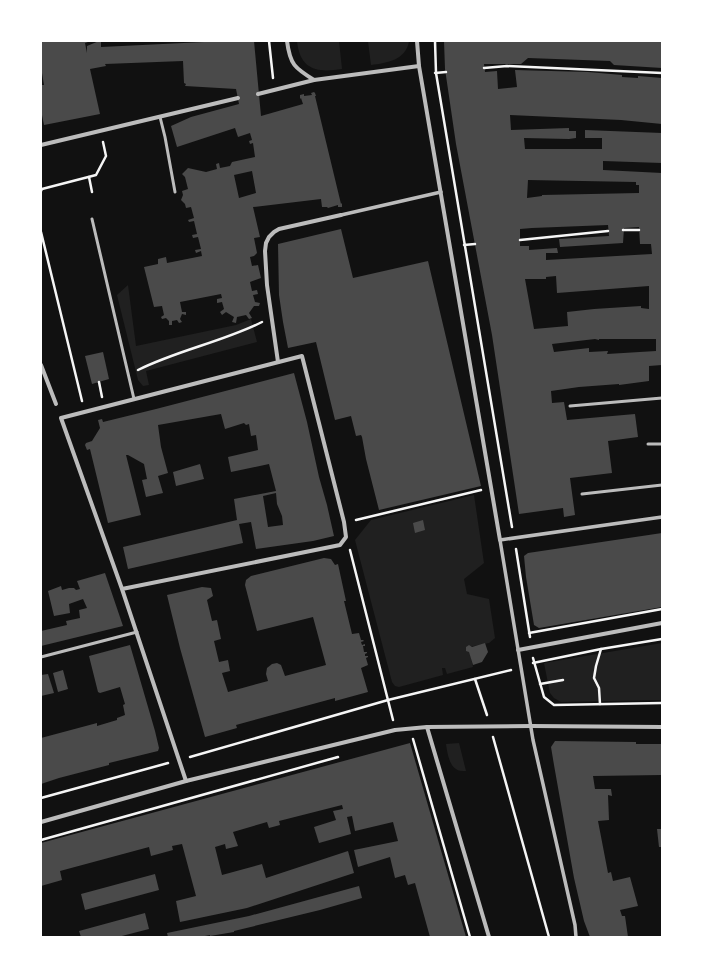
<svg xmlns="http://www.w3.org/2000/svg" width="703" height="978" font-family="'Alegreya Sans',sans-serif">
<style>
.green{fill:#202020}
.building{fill:#4a4a4a;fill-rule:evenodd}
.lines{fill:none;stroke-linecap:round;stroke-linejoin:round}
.path{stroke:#f5f5f5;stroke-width:2.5}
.service{stroke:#bcbcbc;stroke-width:3}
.pedestrian{stroke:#bcbcbc;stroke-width:3.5}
.minor{stroke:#bcbcbc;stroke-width:4}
</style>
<rect width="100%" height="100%" fill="#111"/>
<g class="green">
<path d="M 297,41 L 339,41 L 342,69 C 317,73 300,70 297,41 Z"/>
<path d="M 368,41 L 409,41 C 406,60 387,63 371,65 Z"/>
<polygon points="128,285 136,346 236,325 251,319 257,342 146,371 149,385 143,386 138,380 117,295"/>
<polygon points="474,495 484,563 464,579 467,594 489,599 495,638 489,643 469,647 473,667 447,674 445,668 442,668 443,675 399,687 395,686 392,682 355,540 371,520"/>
<polygon points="662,643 662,700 561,702 554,698 550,693 544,663"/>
<path d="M 459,743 L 466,771 C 462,771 458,771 456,769 C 449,765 447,751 446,744 Z"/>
</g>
<g class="building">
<path d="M 41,41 L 91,41 L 85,43 L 87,53 L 87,46 L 99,41 L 101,41 L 101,47 L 204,42 L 204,41 L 254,41 L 261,116 L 303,104 L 301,98 L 300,99 L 300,95 L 304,94 L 304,96 L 312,95 L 311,93 L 314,92 L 315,93 L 316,96 L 315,96 L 341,204 L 342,203 L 342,207 L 338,207 L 338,205 L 328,208 L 327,207 L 322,207 L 321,199 L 253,207 L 260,237 L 254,238 L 257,253 L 254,256 L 250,257 L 252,266 L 258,265 L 261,278 L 250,282 L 252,291 L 257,290 L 258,294 L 253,295 L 255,302 L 260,303 L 259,306 L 254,306 L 249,313 L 252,318 L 249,319 L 246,315 L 237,317 L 236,323 L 232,322 L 234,317 L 226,312 L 222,315 L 220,312 L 224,309 L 222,302 L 217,303 L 217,299 L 222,298 L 221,294 L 180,302 L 182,312 L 186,312 L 186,315 L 182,314 L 180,319 L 182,322 L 179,323 L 177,320 L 172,321 L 172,325 L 169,325 L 169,321 L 166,318 L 162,319 L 161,317 L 164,315 L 162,306 L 154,307 L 144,267 L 158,264 L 158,259 L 166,257 L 167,263 L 202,256 L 201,251 L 196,253 L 195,250 L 201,249 L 198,237 L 193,238 L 192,235 L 197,234 L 194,221 L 189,222 L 188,220 L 194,218 L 191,207 L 186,208 L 185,204 L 181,200 L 183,195 L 182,191 L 188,189 L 185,177 L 182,174 L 188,168 L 206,172 L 217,169 L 216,164 L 219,163 L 220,168 L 230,166 L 232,162 L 255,157 L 253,143 L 250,144 L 249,141 L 252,140 L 250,133 L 238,137 L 235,128 L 177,147 L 171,126 L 191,117 L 239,104 L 236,89 L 185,86 L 186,84 L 184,83 L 183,61 L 105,64 L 106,66 L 90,69 L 100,114 L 44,125 L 41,110 L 41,85 L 44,85 L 41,67 ZM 252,171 L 256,193 L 239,198 L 234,175 Z"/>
<path d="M 444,41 L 662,41 L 662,68 L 614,65 L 610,61 L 528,58 L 521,64 L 484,64 L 485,72 L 497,71 L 498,89 L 517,87 L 515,70 L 588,72 L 622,75 L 622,77 L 638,78 L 638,76 L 662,78 L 662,124 L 621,120 L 510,115 L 511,130 L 569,128 L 569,131 L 576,131 L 576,138 L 569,139 L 524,138 L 525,149 L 602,149 L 602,138 L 585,138 L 585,130 L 662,133 L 662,163 L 603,161 L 603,170 L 662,173 L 662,365 L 649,366 L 649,381 L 619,385 L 619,384 L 579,387 L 551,391 L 552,403 L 564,402 L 567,420 L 635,414 L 638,437 L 608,441 L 612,473 L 570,478 L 575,515 L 564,517 L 563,508 L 519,514 L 492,335 L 456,144 L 445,69 ZM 528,180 L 636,182 L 636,185 L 639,185 L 639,193 L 542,195 L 542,196 L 527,198 ZM 608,225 L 609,236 L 559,239 L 560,247 L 623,243 L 624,228 L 639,227 L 640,244 L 651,244 L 652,254 L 546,260 L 546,253 L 558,253 L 557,248 L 529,250 L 529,246 L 520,246 L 520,229 L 532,228 ZM 556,276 L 557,293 L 649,286 L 649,309 L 641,308 L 641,306 L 594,309 L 567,312 L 568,326 L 534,329 L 525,279 L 546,279 L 546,277 ZM 595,339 L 599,340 L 599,339 L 656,339 L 656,351 L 607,354 L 608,351 L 589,352 L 589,348 L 554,352 L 552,344 Z"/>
<polygon points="341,229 353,278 428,261 481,486 379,510 366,459 362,437 361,435 356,436 351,416 335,420 316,342 288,348 283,322 279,295 278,244"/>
<polygon points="103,352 109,379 92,384 85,356"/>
<path d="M 294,373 L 307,422 L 319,477 L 327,505 L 334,536 L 313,541 L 256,549 L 251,522 L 239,524 L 243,543 L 128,569 L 123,547 L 237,520 L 234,499 L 276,491 L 269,464 L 231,472 L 228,457 L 258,450 L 256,435 L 251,436 L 249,424 L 246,425 L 244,423 L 225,429 L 221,414 L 158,425 L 161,447 L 168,473 L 158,476 L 163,493 L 146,497 L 142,480 L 147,479 L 144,464 L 128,455 L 126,455 L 141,515 L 108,523 L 90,449 L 87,450 L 85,445 L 86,443 L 92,441 L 100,428 L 98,420 L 102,419 L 103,422 L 156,409 ZM 276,493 L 277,504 L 282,516 L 283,525 L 268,527 L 263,496 Z"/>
<polygon points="200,464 204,479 176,486 173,472"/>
<polygon points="423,520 425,530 415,533 413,523"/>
<polygon points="662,533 662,607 539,628 534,625 526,577 524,556 528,553"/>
<polygon points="324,558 331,559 335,565 338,564 346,601 344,601 352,634 359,633 361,640 363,640 364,641 361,642 362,645 365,644 365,646 363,646 364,652 367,652 367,653 365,654 365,656 368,656 368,657 366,658 368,665 361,668 368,692 335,701 335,698 236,725 237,728 205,737 180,648 167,595 202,587 211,588 213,596 207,600 212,621 217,620 221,639 214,641 219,662 228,660 230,671 222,673 228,692 268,681 266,674 267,668 272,664 277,663 281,665 285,676 326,665 313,617 257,631 245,585 246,580 251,576"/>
<polygon points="105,573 123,626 41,646 41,631 67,625 66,621 80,618 79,610 87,608 83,599 69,604 70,613 54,616 48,591 61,586 62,590 69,588 74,588 76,590 80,589 77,581"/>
<polygon points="485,643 488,652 482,662 473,665 469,652 466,651 466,647 469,645 472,647"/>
<polygon points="130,645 155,731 159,748 158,751 109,763 109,765 59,778 41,784 41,738 97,723 97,726 117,720 117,718 125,715 123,705 125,704 120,687 100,693 98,692 89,656"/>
<polygon points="63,670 68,689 58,692 53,673"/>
<polygon points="48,674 54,693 41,696 41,675"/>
<polygon points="555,741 636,742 636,744 662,744 662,775 593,776 595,789 611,789 612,796 608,795 609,820 598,821 608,873 611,872 613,881 630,877 638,906 620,910 622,916 625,916 628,937 590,937 584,921 574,878 554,765 551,747"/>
<polygon points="410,743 466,937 430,937 415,883 408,885 405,875 395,878 390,857 358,867 354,850 398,841 393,822 355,831 352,816 347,817 351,834 319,843 314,827 336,820 333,811 343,809 342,805 279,821 280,825 269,828 267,822 233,832 238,846 226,849 225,844 215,847 222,875 262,864 266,878 348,851 354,873 247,908 180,922 176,901 196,896 182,844 172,846 173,850 151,856 149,847 60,871 62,880 41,886 41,843"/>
<polygon points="657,829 662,829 662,847 659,847"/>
<polygon points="155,874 159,890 85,910 81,894"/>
<polygon points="359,886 362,898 320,910 234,931 234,932 210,936 210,935 200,937 168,937 167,933 249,916"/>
<polygon points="145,913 149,929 118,937 81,937 79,931"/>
</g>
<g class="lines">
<g class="path">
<polyline points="269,41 273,78"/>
<polyline points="435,41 436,73 512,527"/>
<polyline points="484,68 507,66 662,73"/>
<polyline points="435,73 446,72"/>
<polyline points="89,177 92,192"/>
<polyline points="41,191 42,189 96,175 106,156 103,142"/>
<polyline points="623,230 639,230"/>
<polyline points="41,232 82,401"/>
<polyline points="520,240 608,231"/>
<polyline points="464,245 475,244"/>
<path d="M 138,370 C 178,350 222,342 262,322"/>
<polyline points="99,382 102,397"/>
<polyline points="356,520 481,490"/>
<polyline points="516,549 530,637"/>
<polyline points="350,550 393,720"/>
<polyline points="529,633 662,609"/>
<polyline points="533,658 544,697 554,705 662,703"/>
<polyline points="533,663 601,649 662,639"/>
<polyline points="475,679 487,715"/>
<polyline points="540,684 563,680"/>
<polyline points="600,704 599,688 594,678 596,666 601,649"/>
<polyline points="493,737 549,937"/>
<polyline points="413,739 470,937"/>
<polyline points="190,757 388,700 511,670"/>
<polyline points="41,798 168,763"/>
<polyline points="41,840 338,757"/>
</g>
<g class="service">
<polyline points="160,117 165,137 175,192"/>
<polyline points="92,219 134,399"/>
<polyline points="570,406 662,398"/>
<polyline points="648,444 662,444"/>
<polyline points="582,494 662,485"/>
<polyline points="41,657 137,632"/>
</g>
<g class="pedestrian">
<polyline points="341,215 441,192"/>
<polyline points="576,937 575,925 533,740 500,540 662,517"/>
</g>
<g class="minor">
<path d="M 287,41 C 290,65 295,68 314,80 L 419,66"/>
<polyline points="417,41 419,66 500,540"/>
<polyline points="258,94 314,80"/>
<polyline points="41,145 238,98"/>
<polyline points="278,362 267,285 265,251 266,243 269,237 274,232 279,229 341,215"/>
<polyline points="41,365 56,404"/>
<polyline points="122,589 340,545 346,537 344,522 302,356 61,418 122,589 186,781"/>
<polyline points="518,650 662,623"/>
<polyline points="41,822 186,781 395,730 427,727"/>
<polyline points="489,937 427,727 531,726 662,727"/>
</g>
</g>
<rect width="703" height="978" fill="none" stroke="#ffffff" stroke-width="84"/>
</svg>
